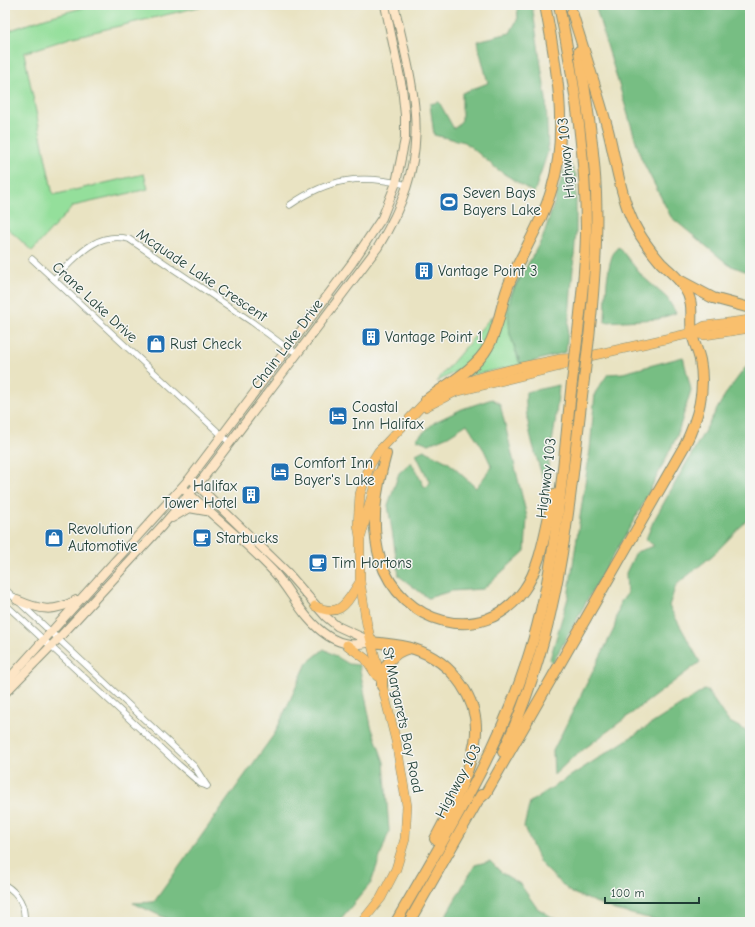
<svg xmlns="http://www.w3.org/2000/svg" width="755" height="927" font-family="'Comic Neue',sans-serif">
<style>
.green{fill:#94df9b;stroke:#5a8e68}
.forest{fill:#77be83;stroke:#4b7e5c}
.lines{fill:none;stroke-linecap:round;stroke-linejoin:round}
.street-casing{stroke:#84907b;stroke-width:7}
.secondary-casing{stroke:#84907b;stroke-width:10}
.primary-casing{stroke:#84907b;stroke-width:10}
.highway-casing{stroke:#84907b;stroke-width:12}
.street{stroke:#fff;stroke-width:5.5}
.secondary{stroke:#fde5c5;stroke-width:8}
.primary{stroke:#f9bf6d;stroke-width:9}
.highway{stroke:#f9bf6d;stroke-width:10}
.highway-bridge-casing{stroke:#84907b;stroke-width:12;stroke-linecap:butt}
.highway-bridge{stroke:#f9bf6d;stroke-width:10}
.labels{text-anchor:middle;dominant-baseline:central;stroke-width:3;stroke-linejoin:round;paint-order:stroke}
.street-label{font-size:15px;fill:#1f3d34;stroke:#f6f6f2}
.poi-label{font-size:15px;fill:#1f3d34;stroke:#f6f6f2;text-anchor:start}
</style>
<rect width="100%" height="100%" fill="#f6f6f2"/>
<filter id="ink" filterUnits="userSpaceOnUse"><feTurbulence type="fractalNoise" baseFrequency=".025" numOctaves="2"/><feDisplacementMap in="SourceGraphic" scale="8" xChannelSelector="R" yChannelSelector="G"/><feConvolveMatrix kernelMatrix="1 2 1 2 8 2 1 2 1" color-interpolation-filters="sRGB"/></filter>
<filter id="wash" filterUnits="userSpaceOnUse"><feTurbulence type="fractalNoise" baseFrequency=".012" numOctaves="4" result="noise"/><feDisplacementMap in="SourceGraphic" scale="16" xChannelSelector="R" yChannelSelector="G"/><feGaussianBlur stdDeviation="0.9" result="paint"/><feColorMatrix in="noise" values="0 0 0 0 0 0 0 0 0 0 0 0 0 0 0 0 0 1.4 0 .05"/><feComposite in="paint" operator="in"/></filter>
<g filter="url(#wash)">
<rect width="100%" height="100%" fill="#e9e3c2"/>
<g class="green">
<polygon points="93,5 207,5 73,37 24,53 53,195 144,174 148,189 73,206 32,251 5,226 5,32 45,18"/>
<polygon points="520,276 512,293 510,334 520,365 466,376 479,365 508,297"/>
<path d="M 492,316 C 486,352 467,367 436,382 Z"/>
</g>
<g class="forest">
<polygon points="517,5 532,5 546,99 548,151 534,193 497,169 465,142 434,135 430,104 439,102 454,129 462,120 462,93 488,83 477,41 510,33 518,18"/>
<polygon points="595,5 750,5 750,273 729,265 671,217 641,158"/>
<polygon points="568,160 576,175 576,232 566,352 521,365 510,334 508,311 512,293 543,237"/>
<path d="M 618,246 L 642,276 L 667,298 L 676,313 L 658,319 L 605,322 C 606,304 605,259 618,246 Z"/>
<polygon points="683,357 691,390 677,436 641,508 589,597 552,664 550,659 568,598 590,450 595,393 608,374 623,373"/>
<polygon points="750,365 750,517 713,555 676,585 669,606 700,662 572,758 554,775 553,751 614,629 620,603 627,594 626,573 636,552 654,546 646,539 653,522 725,395 745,368"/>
<path d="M 559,385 L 555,424 L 545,485 C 536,455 524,422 526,392 Z"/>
<polygon points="492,399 500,404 527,517 525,551 483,589 451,591 428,598 399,576 388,505 399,473 411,462 425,488 430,483 416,454 424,450 449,463 476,488 492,467 484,450 467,424 448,436 429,444 416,439 435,422 462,409"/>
<polygon points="324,649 349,664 359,665 371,726 384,762 389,831 371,883 338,922 174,922 133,903 154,902 275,733 307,663"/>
<polygon points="706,689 728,721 750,733 750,922 665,922 615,910 570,892 540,863 524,827 530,802"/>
<polygon points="490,861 502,873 520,884 537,908 560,922 442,922 475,865"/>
</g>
</g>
<g filter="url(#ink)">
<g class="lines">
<g class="street-casing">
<g id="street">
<path d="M 290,205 C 329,178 361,174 407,185"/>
<polyline points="32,259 230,443"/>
<path d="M 54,279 C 76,258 94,231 129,239 L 252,322 L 287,348 L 298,353"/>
<polyline points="5,589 194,766 207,786"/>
<polyline points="5,604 179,765 201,784 207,786"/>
<path d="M 5,885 C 18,893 26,906 24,922"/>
</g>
</g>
<g class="secondary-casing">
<g id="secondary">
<polyline points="194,482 287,572 326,617 337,626 372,642"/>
<path d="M 185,490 C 214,517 246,542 273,571 C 292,592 303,620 328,636 C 342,645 355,646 372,642"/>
<polyline points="172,518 189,508 206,511"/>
<path d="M 17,600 C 40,610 53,613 76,600"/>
<polyline points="5,683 190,478 352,263 382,218 396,183 405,139 405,115 402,87 385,5"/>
<path d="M 5,693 L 58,639 L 162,526 L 204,477 L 378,247 C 434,156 417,102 394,5"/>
</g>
</g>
<g class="primary-casing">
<g id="primary">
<polyline points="692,333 705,335 750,328"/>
<polyline points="448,388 481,377 521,367 561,359 581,358 692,333 705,326 750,320"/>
<polyline points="425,407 455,392 561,366 574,361"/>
<polyline points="361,536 378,473"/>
<path d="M 315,606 C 342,619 347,601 360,582"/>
<polyline points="347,645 366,659 377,676"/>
<polyline points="362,922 381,898 396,869 405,839 407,806 396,741 367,625 360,582 360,537 358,525 360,494 370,465 378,452 431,396"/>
</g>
</g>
<g class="highway-casing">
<g id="highway">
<path d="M 559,5 C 574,78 586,154 586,229 C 586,266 581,304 577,341"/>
<path d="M 579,51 C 586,98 594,145 596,193 C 598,241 594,290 589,338"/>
<polyline points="681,281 713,298 750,308"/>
<path d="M 426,400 C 447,384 475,370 488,347 C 500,327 501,300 511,279 C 525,248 543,220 552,188 C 569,131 556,62 545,5"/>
<path d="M 386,454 C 376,489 370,524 380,559 C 400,624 482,649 524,590 C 542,565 546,524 554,494"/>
<path d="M 372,642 C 385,644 400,644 414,649 C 452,661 482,701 475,742 C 469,777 451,808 435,839"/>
<path d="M 382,686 C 381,667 392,652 410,648"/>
<path d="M 503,752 C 561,630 568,511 584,379"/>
<path d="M 477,801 L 486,793 L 685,445 C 698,418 706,391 700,360 C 698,351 694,343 692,334 C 689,317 696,305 684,287 C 679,278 669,271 661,263 C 649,249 637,233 630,215 C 619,188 615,158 608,130 C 597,90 584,51 572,12"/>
<path d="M 396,922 C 446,835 501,748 530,651 C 557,564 562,472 572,382"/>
<polyline points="409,922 481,795"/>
</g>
</g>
<use href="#street" class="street"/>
<use href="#secondary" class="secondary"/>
<use href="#primary" class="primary"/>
<use href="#highway" class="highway"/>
<g class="highway-bridge-casing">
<g id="highway-bridge">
<polyline points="584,379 589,338"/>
<polyline points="572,382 577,341"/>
</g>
</g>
<use href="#highway-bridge" class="highway-bridge"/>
</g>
</g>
<defs>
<g id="stadium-square" transform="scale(1)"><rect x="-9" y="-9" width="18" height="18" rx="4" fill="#1f6fb2" stroke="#f6f6f2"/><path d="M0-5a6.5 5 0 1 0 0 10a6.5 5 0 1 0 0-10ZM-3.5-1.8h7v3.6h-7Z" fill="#fff"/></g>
<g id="building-square" transform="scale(1)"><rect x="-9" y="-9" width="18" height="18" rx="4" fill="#1f6fb2" stroke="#f6f6f2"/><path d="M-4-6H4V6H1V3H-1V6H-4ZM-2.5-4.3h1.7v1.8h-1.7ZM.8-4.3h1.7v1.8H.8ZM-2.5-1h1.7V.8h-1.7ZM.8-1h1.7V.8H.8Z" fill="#fff"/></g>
<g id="shop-square" transform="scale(1)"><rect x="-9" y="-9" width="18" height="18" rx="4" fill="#1f6fb2" stroke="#f6f6f2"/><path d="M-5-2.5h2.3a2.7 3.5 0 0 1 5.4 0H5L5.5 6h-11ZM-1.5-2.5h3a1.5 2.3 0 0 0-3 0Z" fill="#fff"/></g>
<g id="hotel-square" transform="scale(1)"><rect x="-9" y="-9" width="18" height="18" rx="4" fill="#1f6fb2" stroke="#f6f6f2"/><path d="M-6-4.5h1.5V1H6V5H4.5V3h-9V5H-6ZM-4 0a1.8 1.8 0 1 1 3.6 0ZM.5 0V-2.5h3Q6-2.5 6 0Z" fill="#fff"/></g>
<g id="cafe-square" transform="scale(1)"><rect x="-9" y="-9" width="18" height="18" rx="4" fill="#1f6fb2" stroke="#f6f6f2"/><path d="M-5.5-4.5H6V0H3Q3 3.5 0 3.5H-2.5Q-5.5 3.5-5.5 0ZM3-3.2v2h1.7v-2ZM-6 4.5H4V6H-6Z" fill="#fff"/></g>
</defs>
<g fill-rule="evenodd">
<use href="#stadium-square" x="449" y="202"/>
<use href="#building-square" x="424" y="271"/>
<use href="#building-square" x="371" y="337"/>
<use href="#shop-square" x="156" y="344"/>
<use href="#hotel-square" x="338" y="416"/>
<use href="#hotel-square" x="280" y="472"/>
<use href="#building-square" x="251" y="495"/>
<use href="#shop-square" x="54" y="538"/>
<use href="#cafe-square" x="202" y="538"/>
<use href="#cafe-square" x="318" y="563"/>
</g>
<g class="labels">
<g class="street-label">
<text transform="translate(566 158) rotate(-95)">Highway 103</text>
<text transform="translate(202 275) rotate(34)">Mcquade Lake Crescent</text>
<text transform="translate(95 302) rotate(43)">Crane Lake Drive</text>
<text transform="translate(287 344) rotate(-53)">Chain Lake Drive</text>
<text transform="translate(546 478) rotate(-83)">Highway 103</text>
<text transform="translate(403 720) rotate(78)">St Margarets Bay Road</text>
<text transform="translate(458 781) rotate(-62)">Highway 103</text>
</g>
<g class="poi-label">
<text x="463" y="193">Seven Bays<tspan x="463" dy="17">Bayers Lake</tspan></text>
<text x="438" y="271">Vantage Point 3</text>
<text x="385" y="337">Vantage Point 1</text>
<text x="170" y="344">Rust Check</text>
<text x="352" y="407">Coastal<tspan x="352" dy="17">Inn Halifax</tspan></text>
<text x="294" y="463">Comfort Inn<tspan x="294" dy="17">Bayer's Lake</tspan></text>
<text x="237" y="486" text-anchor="end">Halifax<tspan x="237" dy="17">Tower Hotel</tspan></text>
<text x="68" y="529">Revolution<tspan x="68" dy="17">Automotive</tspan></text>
<text x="216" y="538">Starbucks</text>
<text x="332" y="563">Tim Hortons</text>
</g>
</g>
<rect width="755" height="927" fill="none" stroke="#f6f6f2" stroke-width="20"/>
<path d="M605 897v6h94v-6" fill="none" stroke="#1f3d34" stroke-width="2"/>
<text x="611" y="897" font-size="12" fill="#1f3d34" stroke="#f6f6f2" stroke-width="3" paint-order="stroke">100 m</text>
</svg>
